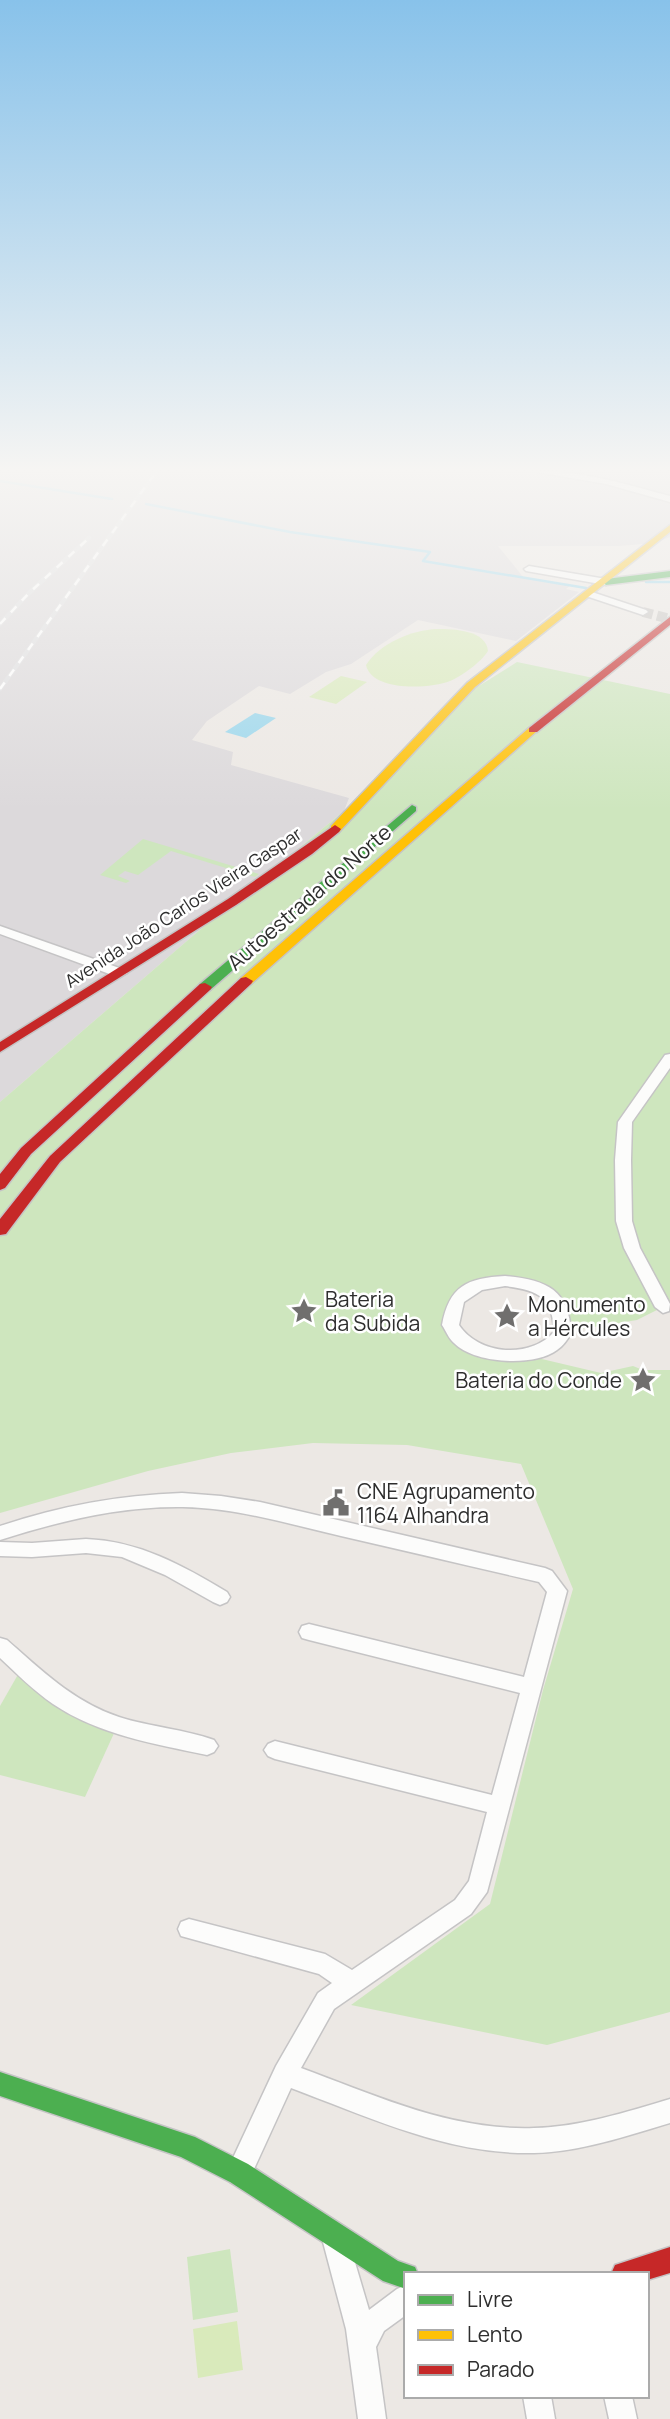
<svg xmlns="http://www.w3.org/2000/svg" width="670" height="2419" font-family="Manrope,sans-serif">
<style>
.industrial{fill:#dcd9db}
.green{fill:#cee6be}
.pitch{fill:#d9eabb}
.water{fill:#99d6ec}
.lines{fill:none;stroke-linecap:round;stroke-linejoin:round}
.stream{stroke:#99d6ec;stroke-width:2.5}
.street-tunnel{stroke:#c6c3c0;stroke-width:10;stroke-dasharray:10 4.5;stroke-linecap:butt}
.street-casing{stroke:#c5c4c5;stroke-width:3}
.fast-casing{stroke:#c5c4c5;stroke-width:3}
.slow-casing{stroke:#c5c4c5;stroke-width:3}
.jam-casing{stroke:#c5c4c5;stroke-width:3}
.street{fill:#fcfcfb;fill-rule:evenodd}
.fast{fill:#4caf50;fill-rule:evenodd}
.slow{fill:#ffc107;fill-rule:evenodd}
.jam{fill:#c62828;fill-rule:evenodd}
.rail-casing{stroke:#dfdfe1;stroke-width:4.5}
.rail{stroke:#fff;stroke-width:2.5;stroke-dasharray:8;stroke-linecap:butt}
.labels{text-anchor:middle;dominant-baseline:central;stroke-width:5;stroke-linejoin:round;paint-order:stroke}
.far-street-label{font-size:18px;fill:#2e2e2e;stroke:#fff}
.street-label{font-size:21px;fill:#2e2e2e;stroke:#fff}
.poi-label{font-size:21px;fill:#2e2e2e;stroke:#fff;text-anchor:start}
</style>
<rect width="100%" height="100%" fill="#ece8e4"/>
<polygon class="industrial" points="0,472 670,472 670,537 655,543 619,546 498,546 524,578 571,585 566,589 579,592 516,641 418,620 351,664 326,672 290,694 259,686 207,721 192,740 233,752 231,765 349,798 344,811 195,934 0,1102"/>
<g class="green">
<polygon points="517,662 670,694 670,1311 665,1311 663,1307 637,1320 562,1332 542,1291 491,1282 454,1303 462,1340 601,1373 633,1366 643,1370 670,1370 670,2012 547,2045 351,2005 490,1904 543,1690 573,1589 521,1464 407,1445 313,1443 231,1453 148,1471 0,1513 0,1102 195,934 344,811 466,694"/>
<polygon points="143,839 259,874 255,877 171,851 138,875 125,871 118,876 130,881 126,883 100,875"/>
<polygon points="20,1671 115,1731 85,1797 0,1775 0,1706"/>
<polygon points="230,2249 238,2312 193,2320 187,2257"/>
</g>
<g class="pitch">
<path d="M 437,629 C 454,629 486,630 488,651 C 481,662 462,676 450,681 C 429,689 372,692 366,665 C 380,643 412,630 437,629 Z"/>
<polygon points="341,676 367,682 336,704 309,697"/>
<polygon points="237,2321 243,2370 198,2378 193,2329"/>
</g>
<polygon class="water" points="255,713 276,718 246,738 225,732"/>
<g class="lines">
<g class="stream">
<polyline points="0,481 112,499"/>
<polyline points="146,504 290,532 430,552 423,561 586,588"/>
<polyline points="646,582 670,582"/>
</g>
<polyline class="street-tunnel" points="643,612 670,619"/>
<g class="street-casing">
<g id="street">
<path d="M 537,472 C 582,470 627,485 670,496 L 670,502 L 606,484 Z"/>
<polygon points="529,566 606,579 611,582 606,585 526,571 524,569"/>
<polygon points="589,591 646,610 648,612 643,615 586,596 584,594"/>
<polygon points="0,926 125,970 127,973 120,977 115,976 0,934"/>
<polygon points="670,1054 670,1068 632,1122 631,1160 632,1221 640,1248 670,1304 669,1311 663,1313 655,1307 624,1248 616,1221 615,1160 618,1122 665,1055"/>
<path d="M 505,1276 C 546,1280 569,1289 571,1333 C 568,1339 563,1346 557,1350 C 535,1367 474,1364 454,1343 C 449,1339 446,1331 442,1325 C 449,1286 467,1278 505,1276 ZM 505,1286 C 538,1290 553,1297 554,1332 C 530,1359 479,1355 459,1325 L 464,1302 L 482,1290 Z"/>
<path d="M 182,1493 L 221,1496 L 260,1502 L 545,1568 L 552,1571 L 567,1591 L 487,1892 L 471,1914 L 334,2009 L 301,2068 C 377,2096 452,2131 534,2128 C 580,2127 626,2112 670,2099 L 670,2123 C 626,2136 580,2152 534,2153 C 448,2155 369,2117 291,2088 L 248,2182 L 239,2186 L 230,2182 L 226,2173 L 276,2066 L 318,1993 L 332,1983 L 319,1974 L 181,1936 L 178,1929 L 181,1922 L 189,1919 L 325,1954 L 352,1970 L 455,1900 L 469,1881 L 487,1812 L 275,1759 L 268,1756 L 264,1750 L 268,1744 L 275,1741 L 492,1795 L 520,1693 L 309,1640 L 302,1638 L 299,1632 L 302,1626 L 309,1624 L 524,1677 L 547,1592 L 539,1582 C 473,1567 407,1551 341,1536 C 289,1524 237,1508 183,1507 C 120,1506 60,1521 0,1540 L 0,1526 C 60,1506 119,1495 182,1493 Z"/>
<path d="M 86,1539 C 139,1541 182,1565 227,1592 L 230,1597 L 227,1602 L 220,1605 L 213,1602 L 165,1575 L 122,1557 L 86,1553 L 32,1557 L 0,1556 L 0,1542 L 32,1543 Z"/>
<path d="M 0,1638 L 7,1640 C 42,1671 74,1702 119,1717 C 150,1727 184,1729 214,1740 L 218,1746 L 214,1752 L 207,1755 C 155,1744 99,1735 53,1704 C 34,1691 17,1674 0,1658 Z"/>
<polygon points="336,2229 345,2233 349,2242 369,2310 397,2289 406,2285 406,2315 384,2331 376,2347 386,2419 358,2419 346,2329 323,2242 327,2233"/>
<polygon points="523,2396 551,2396 555,2419 527,2419"/>
<polygon points="604,2396 632,2396 637,2419 609,2419"/>
</g>
</g>
<g class="fast-casing">
<g id="fast">
<polygon points="670,571 670,577 606,585 601,582 606,579"/>
<polygon points="412,805 416,807 416,811 210,990 200,990 198,987 200,984"/>
<polygon points="0,2072 195,2137 248,2164 398,2261 415,2267 418,2274 406,2274 406,2289 383,2281 230,2182 181,2157 0,2096"/>
</g>
</g>
<g class="slow-casing">
<g id="slow">
<polygon points="670,525 670,532 475,687 339,832 331,832 331,826 467,683"/>
<polygon points="529,728 538,730 251,984 241,984 239,981 241,978"/>
</g>
</g>
<g class="jam-casing">
<g id="jam">
<polygon points="670,617 670,625 537,732 529,732 529,728"/>
<polygon points="335,825 341,829 339,832 312,854 236,905 0,1052 0,1042 228,899"/>
<polygon points="246,977 253,981 251,984 60,1162 6,1234 0,1235 0,1219 50,1156 241,978"/>
<polygon points="205,983 212,987 210,990 31,1154 5,1188 0,1190 0,1174 21,1148 200,984"/>
<polygon points="670,2247 670,2273 647,2280 647,2274 611,2274 615,2265"/>
</g>
</g>
<use href="#street" class="street"/>
<use href="#fast" class="fast"/>
<use href="#slow" class="slow"/>
<use href="#jam" class="jam"/>
<g class="rail-casing">
<g id="rail">
<polyline points="0,624 29,593 89,538"/>
<polyline points="0,689 156,472"/>
</g>
</g>
<use href="#rail" class="rail"/>
</g>
<linearGradient id="sky" x2="0" y2="1"><stop stop-color="#88c2ea"/><stop offset="0.58" stop-color="#f6f5f3"/><stop offset="1" stop-color="#f6f5f3" stop-opacity="0"/></linearGradient>
<rect width="670" height="810" fill="url(#sky)"/>
<defs>
<g id="sight-bare" transform="scale(2.1)"><path d="M0-6L1.8-2.2L6-1.7L2.9 1.2L3.7 5.4L0 3.3L-3.7 5.4L-2.9 1.2L-6-1.7L-1.8-2.2Z" fill="#706f6e" stroke="#fff" stroke-width="2.5" paint-order="stroke"/></g>
<g id="civic-bare" transform="scale(2.1)"><path d="M-.6-6.5H3V-4.5H.6V-3L4-1V1h2V6H-6V1h2V-1L-.6-3ZM-1.2 2.5V6h2.4V2.5Z" fill="#706f6e" stroke="#fff" stroke-width="2.5" paint-order="stroke"/></g>
</defs>
<g fill-rule="evenodd">
<use href="#sight-bare" x="304" y="1311"/>
<use href="#sight-bare" x="507" y="1316"/>
<use href="#sight-bare" x="643" y="1380"/>
<use href="#civic-bare" x="336" y="1503"/>
</g>
<g class="labels">
<g class="far-street-label">
<text transform="translate(183 907) rotate(-33)">Avenida João Carlos Vieira Gaspar</text>
</g>
<g class="street-label">
<text transform="translate(309 897) rotate(-41)">Autoestrada do Norte</text>
</g>
<g class="poi-label">
<text x="325" y="1299">Bateria<tspan x="325" dy="24">da Subida</tspan></text>
<text x="528" y="1304">Monumento<tspan x="528" dy="24">a Hércules</tspan></text>
<text x="622" y="1380" text-anchor="end">Bateria do Conde</text>
<text x="357" y="1491">CNE Agrupamento<tspan x="357" dy="24">1164 Alhandra</tspan></text>
</g>
</g>
<rect x="404" y="2272" width="245" height="126" fill="#ffffff" stroke="#ababab" stroke-width="2"/>
<rect x="418" y="2295" width="35" height="10" fill="#4caf50" stroke="#ababab" stroke-width="2"/>
<text x="467" y="2307" font-size="21" fill="#2e2e2e">Livre</text>
<rect x="418" y="2330" width="35" height="10" fill="#ffc107" stroke="#ababab" stroke-width="2"/>
<text x="467" y="2342" font-size="21" fill="#2e2e2e">Lento</text>
<rect x="418" y="2365" width="35" height="10" fill="#c62828" stroke="#ababab" stroke-width="2"/>
<text x="467" y="2377" font-size="21" fill="#2e2e2e">Parado</text>
</svg>
